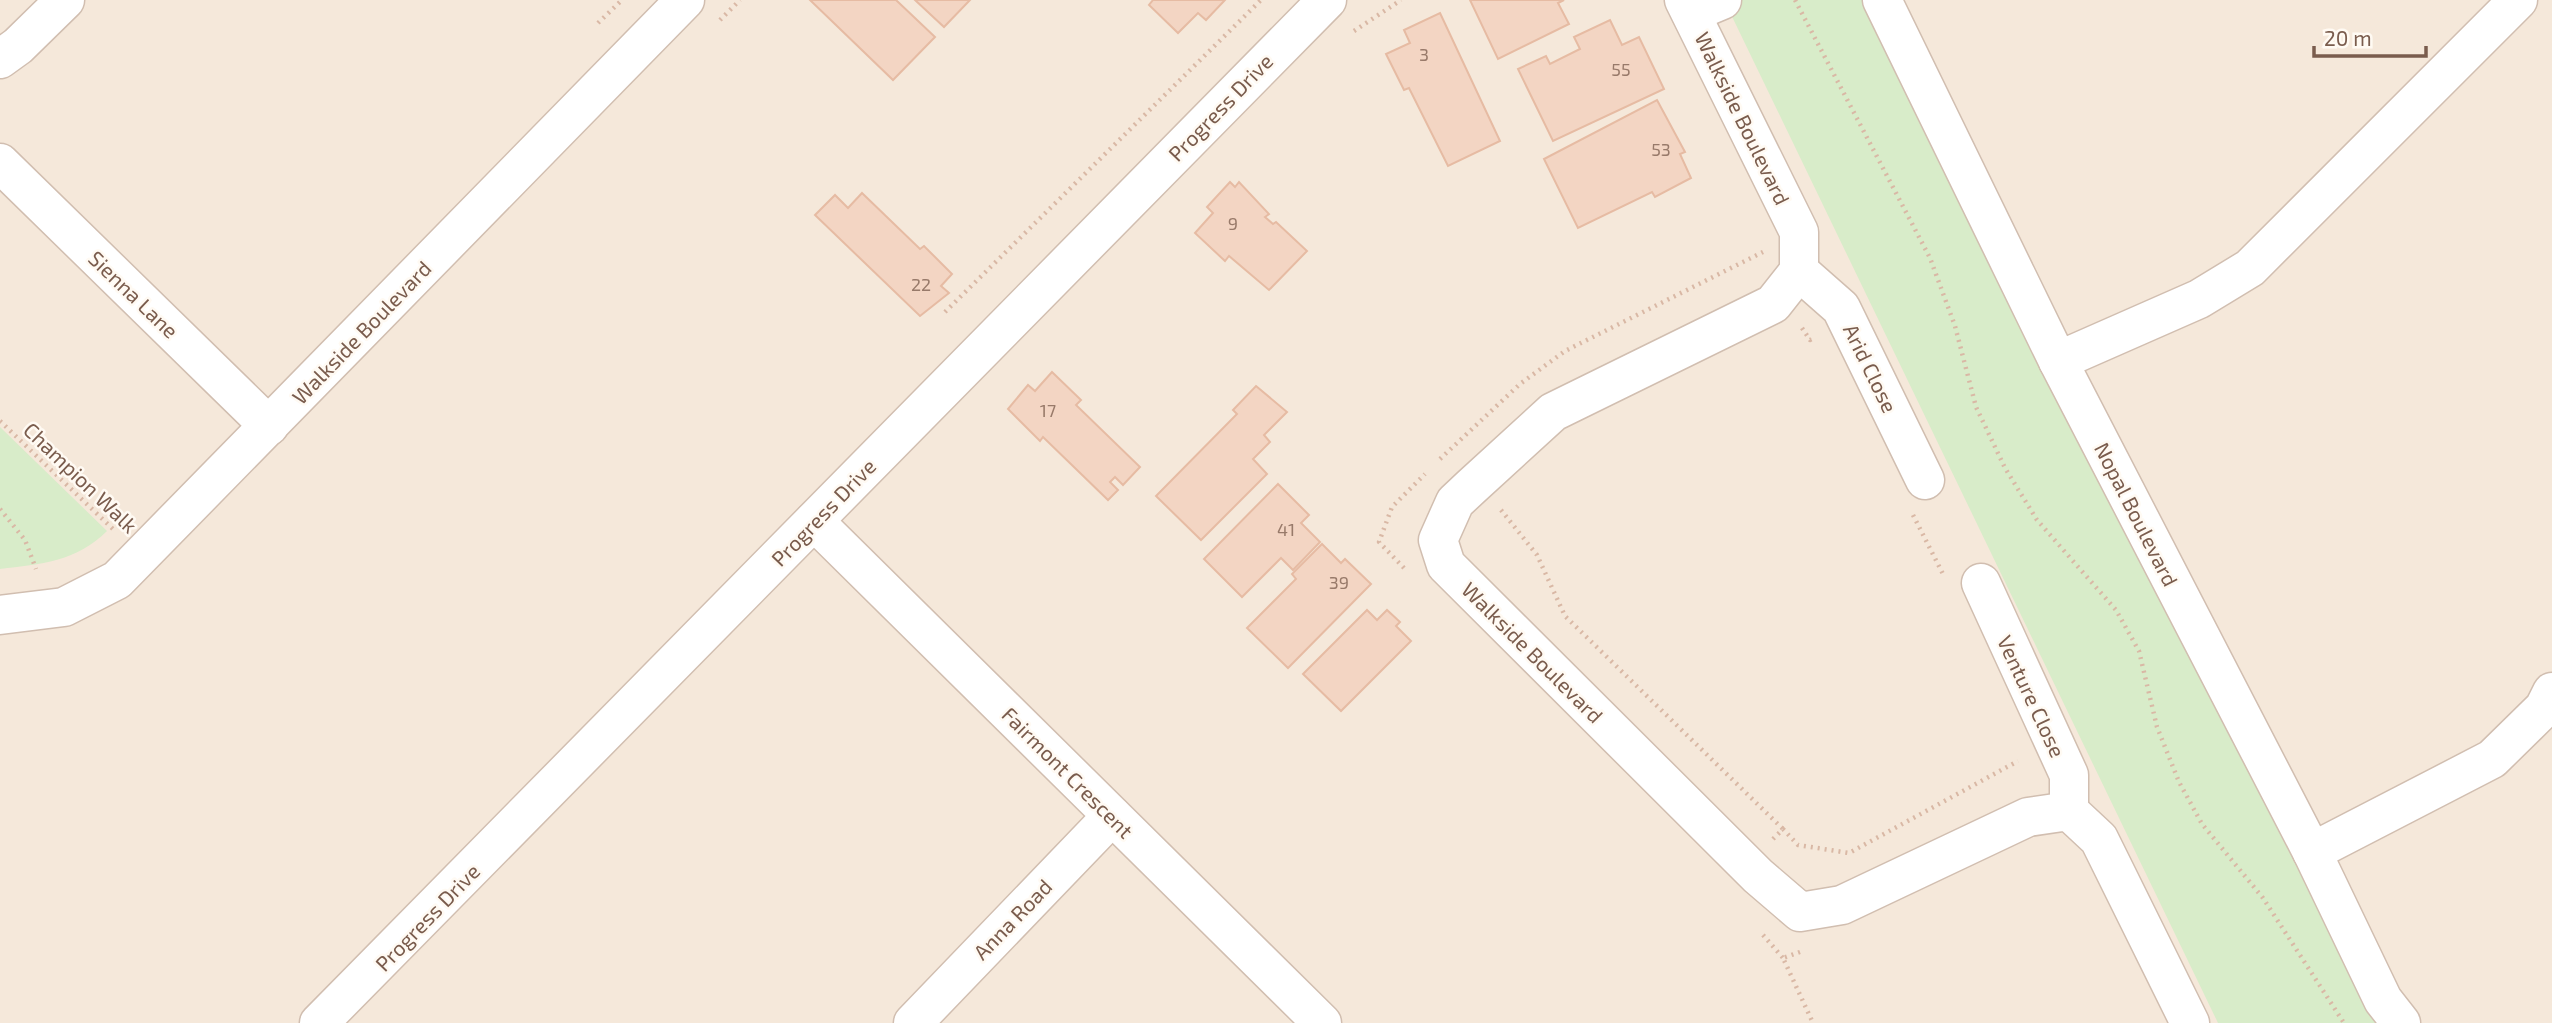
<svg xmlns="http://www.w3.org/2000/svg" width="2552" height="1023" font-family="'Exo 2',sans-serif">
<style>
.residential{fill:#f5e8da}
.green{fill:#d8ecc9}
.building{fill:#f3d5c3;stroke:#e6bba3;stroke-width:2}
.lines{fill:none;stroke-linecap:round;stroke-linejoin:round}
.minor-casing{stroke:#d1beb0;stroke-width:41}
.path{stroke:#d9b8a5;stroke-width:4.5;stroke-dasharray:2 5;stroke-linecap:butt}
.minor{stroke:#fff;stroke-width:38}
.labels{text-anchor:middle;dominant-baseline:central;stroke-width:5;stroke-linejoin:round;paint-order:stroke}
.number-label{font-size:18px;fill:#987a6a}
.street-label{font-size:21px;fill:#7a5c4d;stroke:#fffaf3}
</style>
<rect width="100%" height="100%" fill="#fdf6ec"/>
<rect class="residential" x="0" y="0" width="2552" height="1023"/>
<g class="green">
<polygon points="1724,0 1882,0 2401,1023 2218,1023"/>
<path d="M 0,427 L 107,531 C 76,562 41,564 0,569 Z"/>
</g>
<g class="building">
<polygon points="810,0 896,0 935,37 893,80"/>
<polygon points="915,0 970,0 944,27"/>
<polygon points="1153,0 1225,0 1206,20 1198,13 1178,33 1149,5"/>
<polygon points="1470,0 1564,0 1558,3 1569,24 1498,59"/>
<polygon points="1440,13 1500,141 1448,166 1409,88 1404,90 1386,54 1410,43 1404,30"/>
<polygon points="1610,20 1622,45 1639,37 1664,89 1553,141 1518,69 1546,56 1550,64 1580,49 1574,37"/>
<polygon points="1657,100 1685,152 1680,154 1691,178 1655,197 1652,192 1578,228 1544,159"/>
<polygon points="1230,182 1235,187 1239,182 1269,214 1265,217 1273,224 1276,222 1307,251 1269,290 1229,256 1225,261 1195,233 1213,213 1207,207"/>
<polygon points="862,193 920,249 924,246 952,274 941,286 949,293 920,316 815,215 835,195 848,208"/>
<polygon points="1052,372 1081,400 1076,405 1140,467 1123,485 1115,477 1110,482 1118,490 1108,500 1043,437 1040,441 1008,409 1028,385 1035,391"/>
<polygon points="1256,386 1287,412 1264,435 1270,442 1253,459 1267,474 1201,540 1156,496 1237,414 1233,410"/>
<polygon points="1278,484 1309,515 1301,523 1320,542 1293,570 1281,558 1242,597 1204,559"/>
<polygon points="1322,544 1341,563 1345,559 1371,584 1288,668 1247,628 1296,579 1292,574"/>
<polygon points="1367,610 1377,620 1387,610 1400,622 1396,626 1411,641 1341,711 1303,674"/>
</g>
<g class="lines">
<g class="minor-casing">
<g id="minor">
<polyline points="1684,0 1799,232 1799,271 1773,304 1553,412 1471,487 1455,502 1438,540 1446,565 1758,876 1800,912 1842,905 2028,817 2069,811 2099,839 2190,1023"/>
<polyline points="1882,0 2058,361 2312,852 2383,1000 2401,1023"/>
<polyline points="1691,13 1722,0"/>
<polyline points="0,59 18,46 65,0"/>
<polyline points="0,163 269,426"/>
<polyline points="1799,271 1841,308 1925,480"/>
<polyline points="2058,361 2199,299 2250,268 2518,0"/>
<polyline points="814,521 1322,1023"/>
<polyline points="1981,583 2069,775 2069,811"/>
<polyline points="0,615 64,607 117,580 685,0"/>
<polyline points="2312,852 2492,759 2544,708 2552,692"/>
<polyline points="319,1023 1327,0"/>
<polyline points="913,1023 1112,816"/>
</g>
</g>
<g class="path">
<polyline points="1795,0 1930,258 1955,326 1976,407 2005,468 2037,520 2116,610 2139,651 2157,727 2179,782 2202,824 2263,898 2344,1023"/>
<polyline points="720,20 740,0"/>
<polyline points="598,23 622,0"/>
<polyline points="1354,31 1401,0"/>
<polyline points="945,312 1261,0"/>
<polyline points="1802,328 1810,340 1814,338"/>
<polyline points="0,421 115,531"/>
<polyline points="1440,459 1520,384 1565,351 1763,252"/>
<polyline points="0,509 25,540 36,569"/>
<polyline points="1501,510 1537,555 1565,616 1783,829"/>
<polyline points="1913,515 1944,576"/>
<polyline points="1404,568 1379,542 1392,507 1425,474"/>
<polyline points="1773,839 1783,829 1798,845 1849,853 2018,761"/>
<polyline points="1763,935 1783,958"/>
<polyline points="1800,952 1783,958 1813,1023"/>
</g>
<use href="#minor" class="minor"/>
</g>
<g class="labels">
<g class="number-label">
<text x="1424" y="54">3</text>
<text x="1621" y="69">55</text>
<text x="1661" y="149">53</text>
<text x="1233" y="223">9</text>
<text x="921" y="284">22</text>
<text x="1048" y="410">17</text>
<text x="1286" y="529">41</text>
<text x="1339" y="582">39</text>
</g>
<g class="street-label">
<text transform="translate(1220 107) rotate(-46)">Progress Drive</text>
<text transform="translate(1743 118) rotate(64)">Walkside Boulevard</text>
<text transform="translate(134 294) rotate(44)">Sienna Lane</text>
<text transform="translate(361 332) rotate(-46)">Walkside Boulevard</text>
<text transform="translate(1871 368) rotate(64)">Arid Close</text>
<text transform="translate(81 477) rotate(44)">Champion Walk</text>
<text transform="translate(823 512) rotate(-46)">Progress Drive</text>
<text transform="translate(2137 514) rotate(63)">Nopal Boulevard</text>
<text transform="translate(1533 652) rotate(45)">Walkside Boulevard</text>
<text transform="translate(2032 696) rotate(65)">Venture Close</text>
<text transform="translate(1068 772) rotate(45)">Fairmont Crescent</text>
<text transform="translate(427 917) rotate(-46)">Progress Drive</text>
<text transform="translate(1012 919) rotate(-46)">Anna Road</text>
</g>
</g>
<path d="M2314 46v10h112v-10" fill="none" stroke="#7a5c4d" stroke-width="3.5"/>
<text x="2324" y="46" font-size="21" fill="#7a5c4d" stroke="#fffaf3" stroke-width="5" paint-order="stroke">20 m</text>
</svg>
